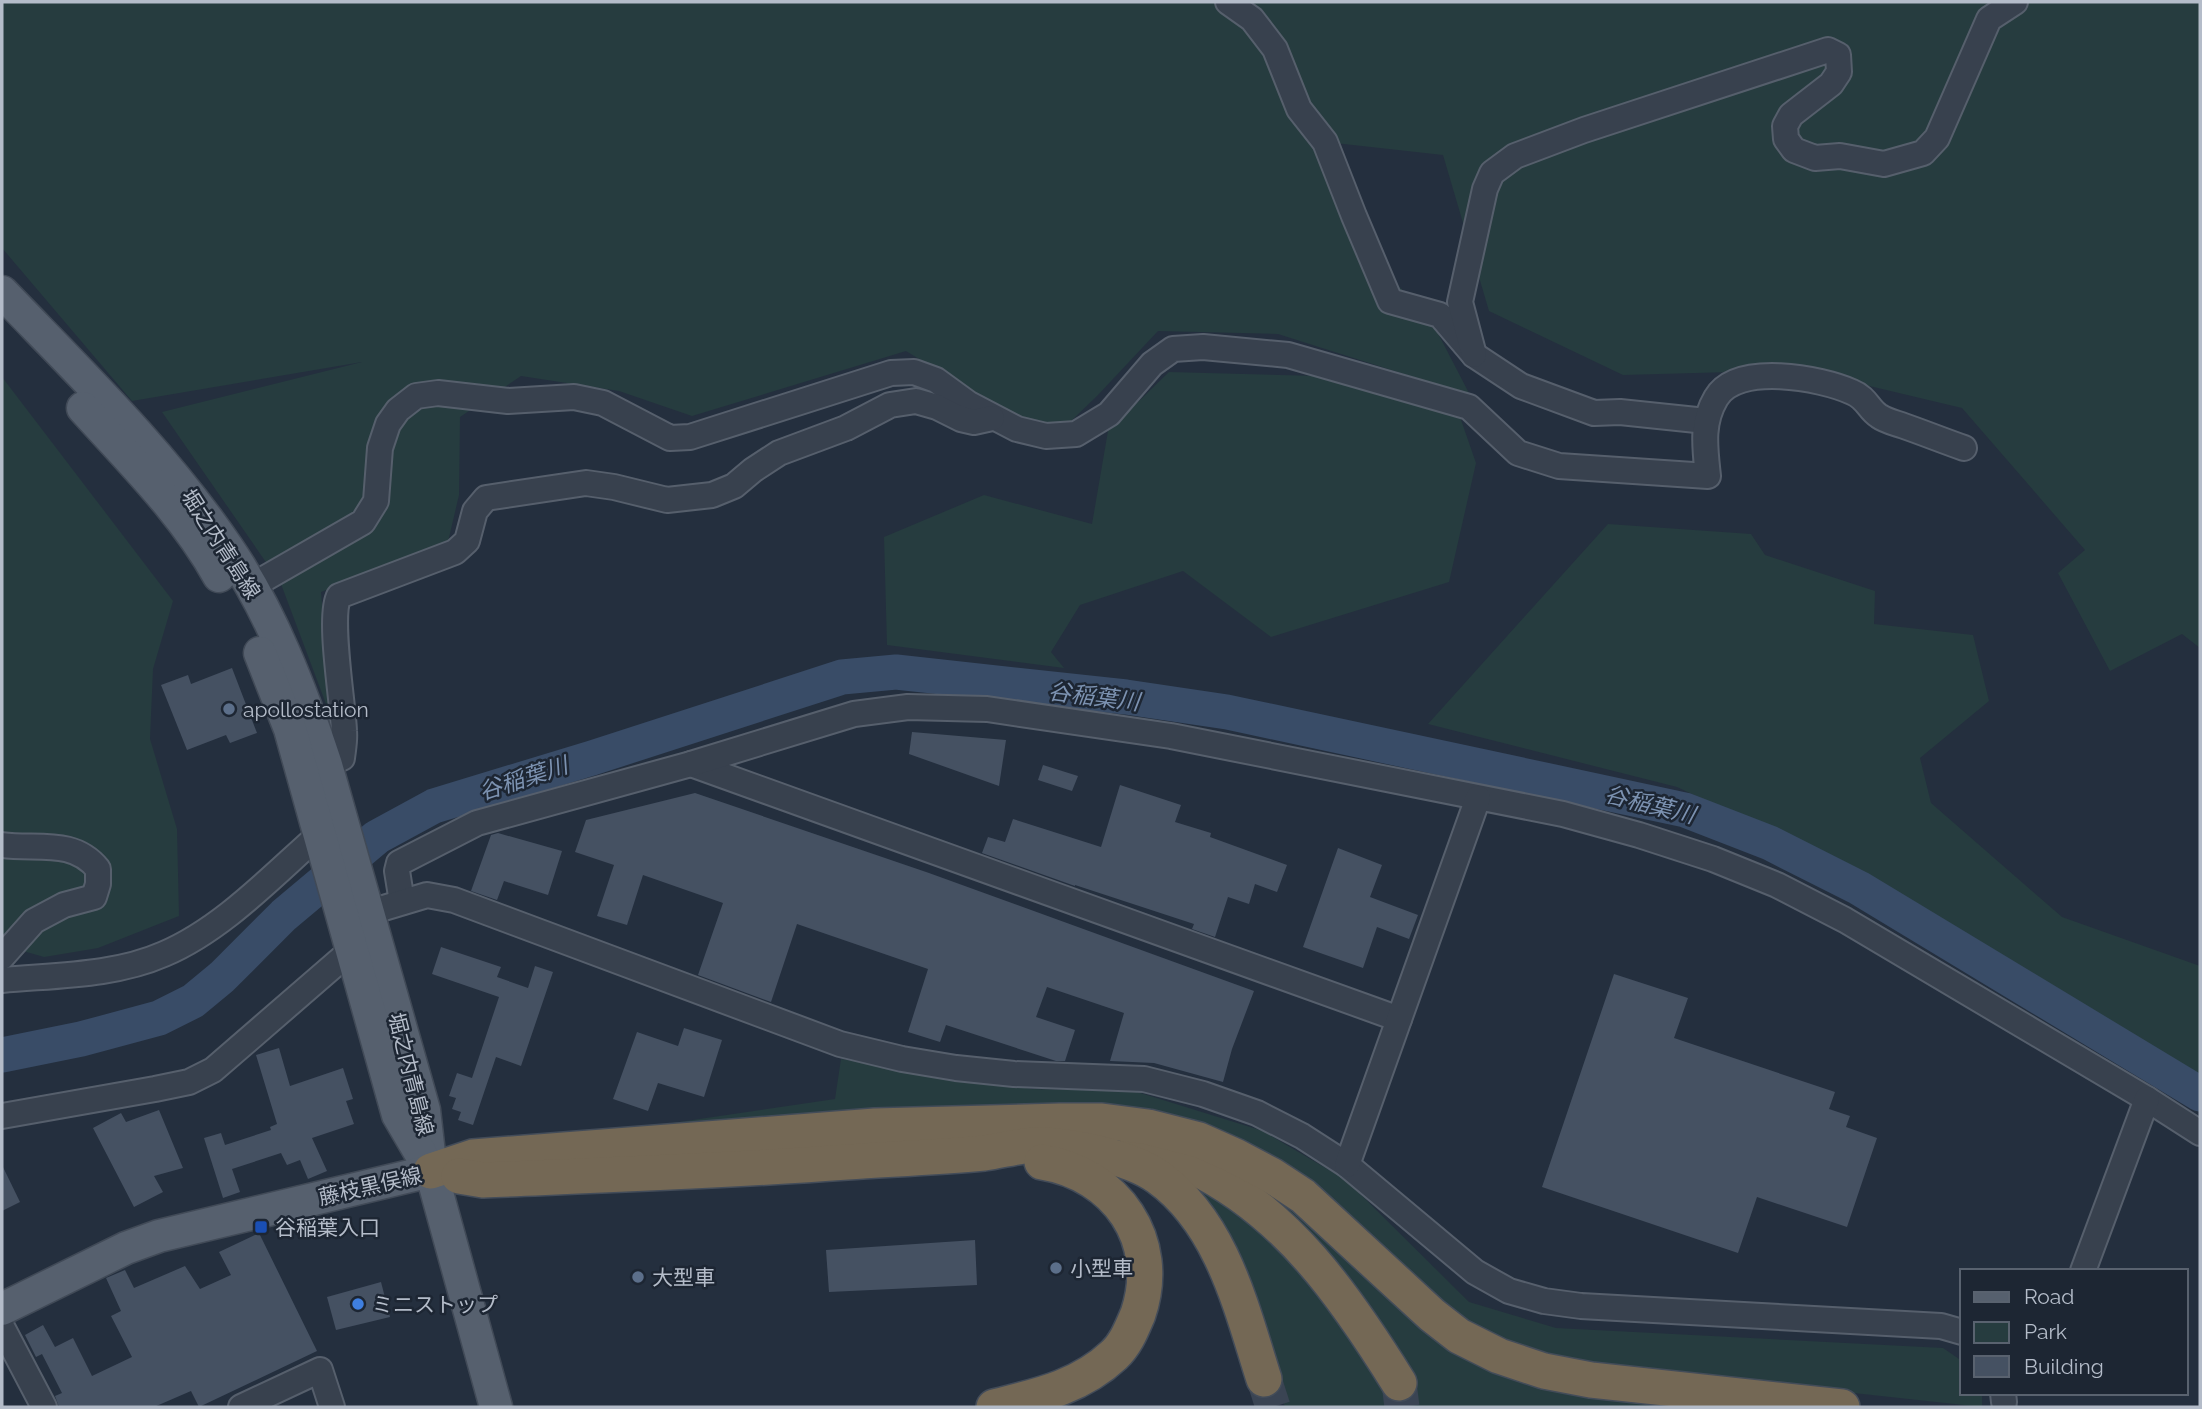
<svg xmlns="http://www.w3.org/2000/svg" width="2202" height="1409" font-family="Raleway,'Noto Sans JP',sans-serif">
<style>
.green{fill:#263c3f}
.lines{fill:none;stroke-linecap:round;stroke-linejoin:round}
.river{stroke:#394c67;stroke-width:35}
.building{fill:#455162}
.highway-tunnel{stroke:#3a4453;stroke-width:35;stroke-dasharray:35 18;stroke-linecap:butt}
.minor-casing{stroke:#565f6c;stroke-width:28}
.major-casing{stroke:#414a57;stroke-width:35}
.highway-casing{stroke:#434c59;stroke-width:38}
.minor{stroke:#38414e;stroke-width:24}
.major{stroke:#56606e;stroke-width:32}
.highway{stroke:#746855;stroke-width:35}
.service-dot{fill:#5c6f8a;stroke:#1d2633;stroke-width:2.5}
.transit-dot{fill:#1a4fb4;stroke:#1d2633;stroke-width:2.5}
.shop-dot{fill:#3f7fe0;stroke:#1d2633;stroke-width:2.5}
.labels{text-anchor:middle;dominant-baseline:central;stroke-width:5;stroke-linejoin:round;paint-order:stroke}
.street-label{font-size:21px;fill:#b4bcc9;stroke:#1d2633}
.poi-label{font-size:21px;fill:#b4bcc9;stroke:#1d2633;text-anchor:start}
.water-label{font-size:23px;font-style:italic;fill:#7c92b1;stroke:#1d2633}
</style>
<rect width="100%" height="100%" fill="#242f3e"/>
<g class="green">
<polygon points="2,2 2200,2 2200,648 2182,634 2110,671 2058,573 2085,550 1962,408 1769,362 1732,372 1623,375 1489,311 1443,155 1326,142 1350,230 1346,232 1430,318 1470,395 1278,334 1158,331 1097,396 1070,422 1026,424 906,351 692,416 619,391 521,376 460,417 459,495 448,542 321,592 332,720 281,584 162,412 362,362 132,401 2,248"/>
<polygon points="1169,372 1320,376 1460,417 1476,463 1449,582 1271,637 1183,571 1080,605 1051,652 1064,668 887,645 884,537 984,495 1092,524 1108,431"/>
<polygon points="2,377 173,601 153,669 150,739 177,829 179,916 98,948 44,957 2,945"/>
<polygon points="1608,524 1751,534 1765,555 1875,591 1874,624 1973,635 1989,701 1920,758 1931,803 2062,917 2200,966 2200,1076 1858,872 1677,787 1428,724"/>
<polygon points="841,1059 1032,1089 1134,1091 1263,1131 1346,1180 1469,1302 1556,1328 1943,1348 1962,1361 1962,1393 1982,1393 1982,1407 1533,1358 1453,1319 1311,1196 1149,1116 645,1127 835,1099"/>
<polygon points="1176,1140 1265,1179 1447,1339 1768,1407 1285,1407 1243,1283 1168,1174 1222,1191 1406,1381"/>
</g>
<g class="lines">
<polyline class="river" points="2,1055 81,1039 159,1018 193,1001 222,977 284,915 377,837 434,806 592,758 842,677 896,672 1126,697 1227,712 1685,810 1770,843 1859,888 2200,1094"/>
</g>
<g class="building">
<polygon points="232,668 257,733 230,743 226,735 187,750 161,685 188,675 191,684"/>
<polygon points="912,732 1006,740 999,786 909,754"/>
<polygon points="1043,765 1078,776 1072,791 1038,780"/>
<polygon points="1120,785 1181,805 1175,822 1211,833 1210,837 1287,865 1277,892 1255,884 1249,904 1228,897 1215,937 1192,929 1194,924 1075,885 1075,886 982,853 988,837 1005,842 1013,819 1101,847"/>
<polygon points="695,793 929,873 1254,991 1232,1049 1223,1082 1154,1063 1110,1061 1124,1013 1047,987 1036,1017 1075,1030 1065,1061 1056,1061 946,1025 940,1042 908,1032 928,969 797,924 771,1002 698,975 723,903 643,875 627,925 597,916 614,865 575,852 586,820"/>
<polygon points="498,833 562,851 548,895 504,881 497,900 471,891 491,835"/>
<polygon points="1338,848 1382,865 1370,897 1418,915 1409,939 1377,927 1363,968 1303,947"/>
<polygon points="441,947 501,967 497,977 528,988 535,966 553,972 521,1066 496,1057 473,1125 458,1120 461,1112 452,1109 456,1098 449,1096 457,1073 472,1078 499,997 432,974"/>
<polygon points="1614,974 1688,998 1674,1038 1835,1092 1829,1109 1850,1116 1846,1127 1877,1138 1847,1227 1757,1197 1738,1253 1542,1187"/>
<polygon points="684,1028 722,1040 704,1097 658,1083 648,1111 613,1099 637,1032 678,1046"/>
<polygon points="279,1048 290,1086 343,1068 353,1099 346,1101 354,1124 312,1138 327,1171 308,1179 300,1160 287,1165 281,1153 232,1169 240,1192 223,1198 204,1138 221,1133 225,1145 271,1130 270,1127 277,1124 256,1055"/>
<polygon points="159,1110 183,1168 154,1176 163,1192 134,1207 93,1128 121,1113 126,1122"/>
<polygon points="2,1165 20,1202 2,1211"/>
<polygon points="259,1233 317,1351 199,1407 191,1391 154,1407 59,1407 55,1396 62,1393 42,1354 36,1357 25,1335 43,1325 55,1347 73,1338 92,1376 132,1357 111,1316 121,1311 106,1278 125,1270 134,1288 185,1266 200,1289 231,1275 219,1252"/>
<polygon points="975,1240 977,1285 829,1292 826,1250"/>
<polygon points="381,1282 390,1317 336,1330 327,1297"/>
</g>
<g class="lines">
<g class="highway-tunnel">
<polyline points="1264,1379 1273,1407"/>
<polyline points="1399,1383 1402,1407"/>
</g>
<g class="minor-casing">
<g id="minor">
<polyline points="1228,2 1252,19 1275,49 1299,109 1325,142 1354,216 1390,301 1440,315 1474,355 1521,386 1594,413 1620,412 1706,421"/>
<polyline points="1474,355 1460,302 1485,189 1492,173 1515,156 1584,130 1828,50 1838,55 1839,72 1831,84 1791,115 1785,126 1786,139 1794,150 1815,158 1840,156 1884,164 1923,153 1937,138 1989,19 2015,2"/>
<path d="M 250,587 L 363,522 L 376,501 L 380,448 L 388,424 L 398,410 L 416,396 L 438,393 L 508,401 L 574,397 L 603,403 L 670,438 L 690,437 L 891,373 L 914,372 L 936,380 L 969,404 L 1017,429 L 1046,436 L 1076,434 L 1109,414 L 1152,364 L 1173,349 L 1203,347 L 1288,355 L 1469,407 L 1518,453 L 1559,466 L 1708,476 C 1705,448 1701,423 1716,398 C 1737,362 1821,378 1852,392 C 1867,398 1868,409 1879,416 C 1886,421 1896,423 1904,426 C 1924,433 1944,441 1964,448"/>
<polyline points="691,764 1399,1019"/>
<path d="M 326,765 L 342,758 C 343,749 345,740 344,731 C 343,702 328,617 339,596 L 455,552 L 467,541 L 475,511 L 486,498 L 586,483 L 614,487 L 667,500 L 712,495 L 734,486 L 753,470 L 779,453 L 846,428 L 890,405 L 916,401 L 937,407 L 961,419 L 974,422 L 992,418"/>
<path d="M 2,845 C 36,850 73,838 98,869 L 98,884 L 94,897 L 64,905 L 34,921 L 2,957"/>
<polyline points="402,902 397,871 399,863 477,823 691,764 854,714 908,707 987,709 1171,736 1563,814 1639,835 1713,859 1777,885 1845,920 2147,1099 2200,1133"/>
<polyline points="367,913 427,895 454,900 840,1044 902,1059 956,1068 1014,1074 1144,1079 1203,1094 1257,1113 1302,1136 1347,1165 1475,1272 1509,1291 1544,1301 1581,1306 1941,1326 1962,1332"/>
<path d="M 2,980 C 56,975 114,976 164,954 C 223,929 273,875 320,834"/>
<polyline points="2,1116 155,1089 189,1082 213,1070 362,941"/>
<polyline points="1347,1165 1478,798"/>
<polyline points="2083,1271 2147,1099"/>
<polyline points="2,1327 44,1407"/>
<polyline points="2003,1393 2004,1402"/>
<polyline points="241,1407 320,1370 332,1407"/>
</g>
</g>
<g class="major-casing">
<g id="major">
<path d="M 2,292 C 81,374 163,453 227,547 C 271,611 302,692 326,765 L 424,1110 L 431,1171 L 496,1407"/>
<path d="M 83,408 C 131,461 184,513 219,576"/>
<polyline points="260,653 290,729 398,1115 425,1161"/>
<polyline points="2,1309 126,1248 159,1236 431,1171"/>
</g>
</g>
<g class="highway-casing">
<g id="highway">
<path d="M 1138,1143 C 1156,1150 1174,1157 1192,1166 C 1287,1212 1345,1296 1399,1383"/>
<polyline points="431,1171 473,1157 875,1126 1060,1121 1102,1121 1148,1127 1199,1140 1235,1156 1271,1175 1303,1196 1432,1315 1459,1336 1499,1356 1544,1371 1591,1380 1842,1407"/>
<path d="M 459,1176 L 483,1180 C 604,1175 726,1171 847,1162 C 893,1159 939,1157 984,1153 C 1001,1151 1019,1145 1037,1145 C 1071,1145 1130,1157 1158,1177 C 1222,1223 1241,1307 1264,1379"/>
<path d="M 994,1407 C 1038,1396 1080,1387 1114,1355 C 1126,1344 1132,1328 1138,1314 C 1163,1240 1116,1174 1042,1162"/>
</g>
</g>
<use href="#minor" class="minor"/>
<use href="#major" class="major"/>
<use href="#highway" class="highway"/>
</g>
<g class="service-dot">
<circle cx="229" cy="709" r="7"/>
<circle cx="1056" cy="1268" r="7"/>
<circle cx="638" cy="1277" r="7"/>
</g>
<rect class="transit-dot" x="254" y="1220" width="14" height="14" rx="3.5"/>
<circle class="shop-dot" cx="358" cy="1304" r="7"/>
<g class="labels">
<g class="street-label">
<text transform="translate(221 544) rotate(57)">堀之内青島線</text>
<text transform="translate(411 1074) rotate(76)">堀之内青島線</text>
<text transform="translate(370 1186) rotate(-13)">藤枝黒俣線</text>
</g>
<g class="poi-label">
<text x="243" y="709">apollostation</text>
<text x="275" y="1227">谷稲葉入口</text>
<text x="1070" y="1268">小型車</text>
<text x="652" y="1277">大型車</text>
<text x="372" y="1304">ミニストップ</text>
</g>
<g class="water-label">
<text transform="translate(1094 696) rotate(7)">谷稲葉川</text>
<text transform="translate(523 778) rotate(-18)">谷稲葉川</text>
<text transform="translate(1650 804) rotate(14)">谷稲葉川</text>
</g>
</g>
<rect width="2202" height="1409" fill="none" stroke="#b4bcc9" stroke-width="7"/>
<rect x="1960" y="1269" width="228" height="126" fill="#1d2633" stroke="#59626f" stroke-width="2"/>
<rect x="1974" y="1292" width="35" height="10" fill="#56606e" stroke="#59626f" stroke-width="2"/>
<text x="2024" y="1304" font-size="21" fill="#b4bcc9">Road</text>
<rect x="1974" y="1322" width="35" height="21" fill="#263c3f" stroke="#59626f" stroke-width="2"/>
<text x="2024" y="1339" font-size="21" fill="#b4bcc9">Park</text>
<rect x="1974" y="1356" width="35" height="21" fill="#455162" stroke="#59626f" stroke-width="2"/>
<text x="2024" y="1374" font-size="21" fill="#b4bcc9">Building</text>
</svg>
